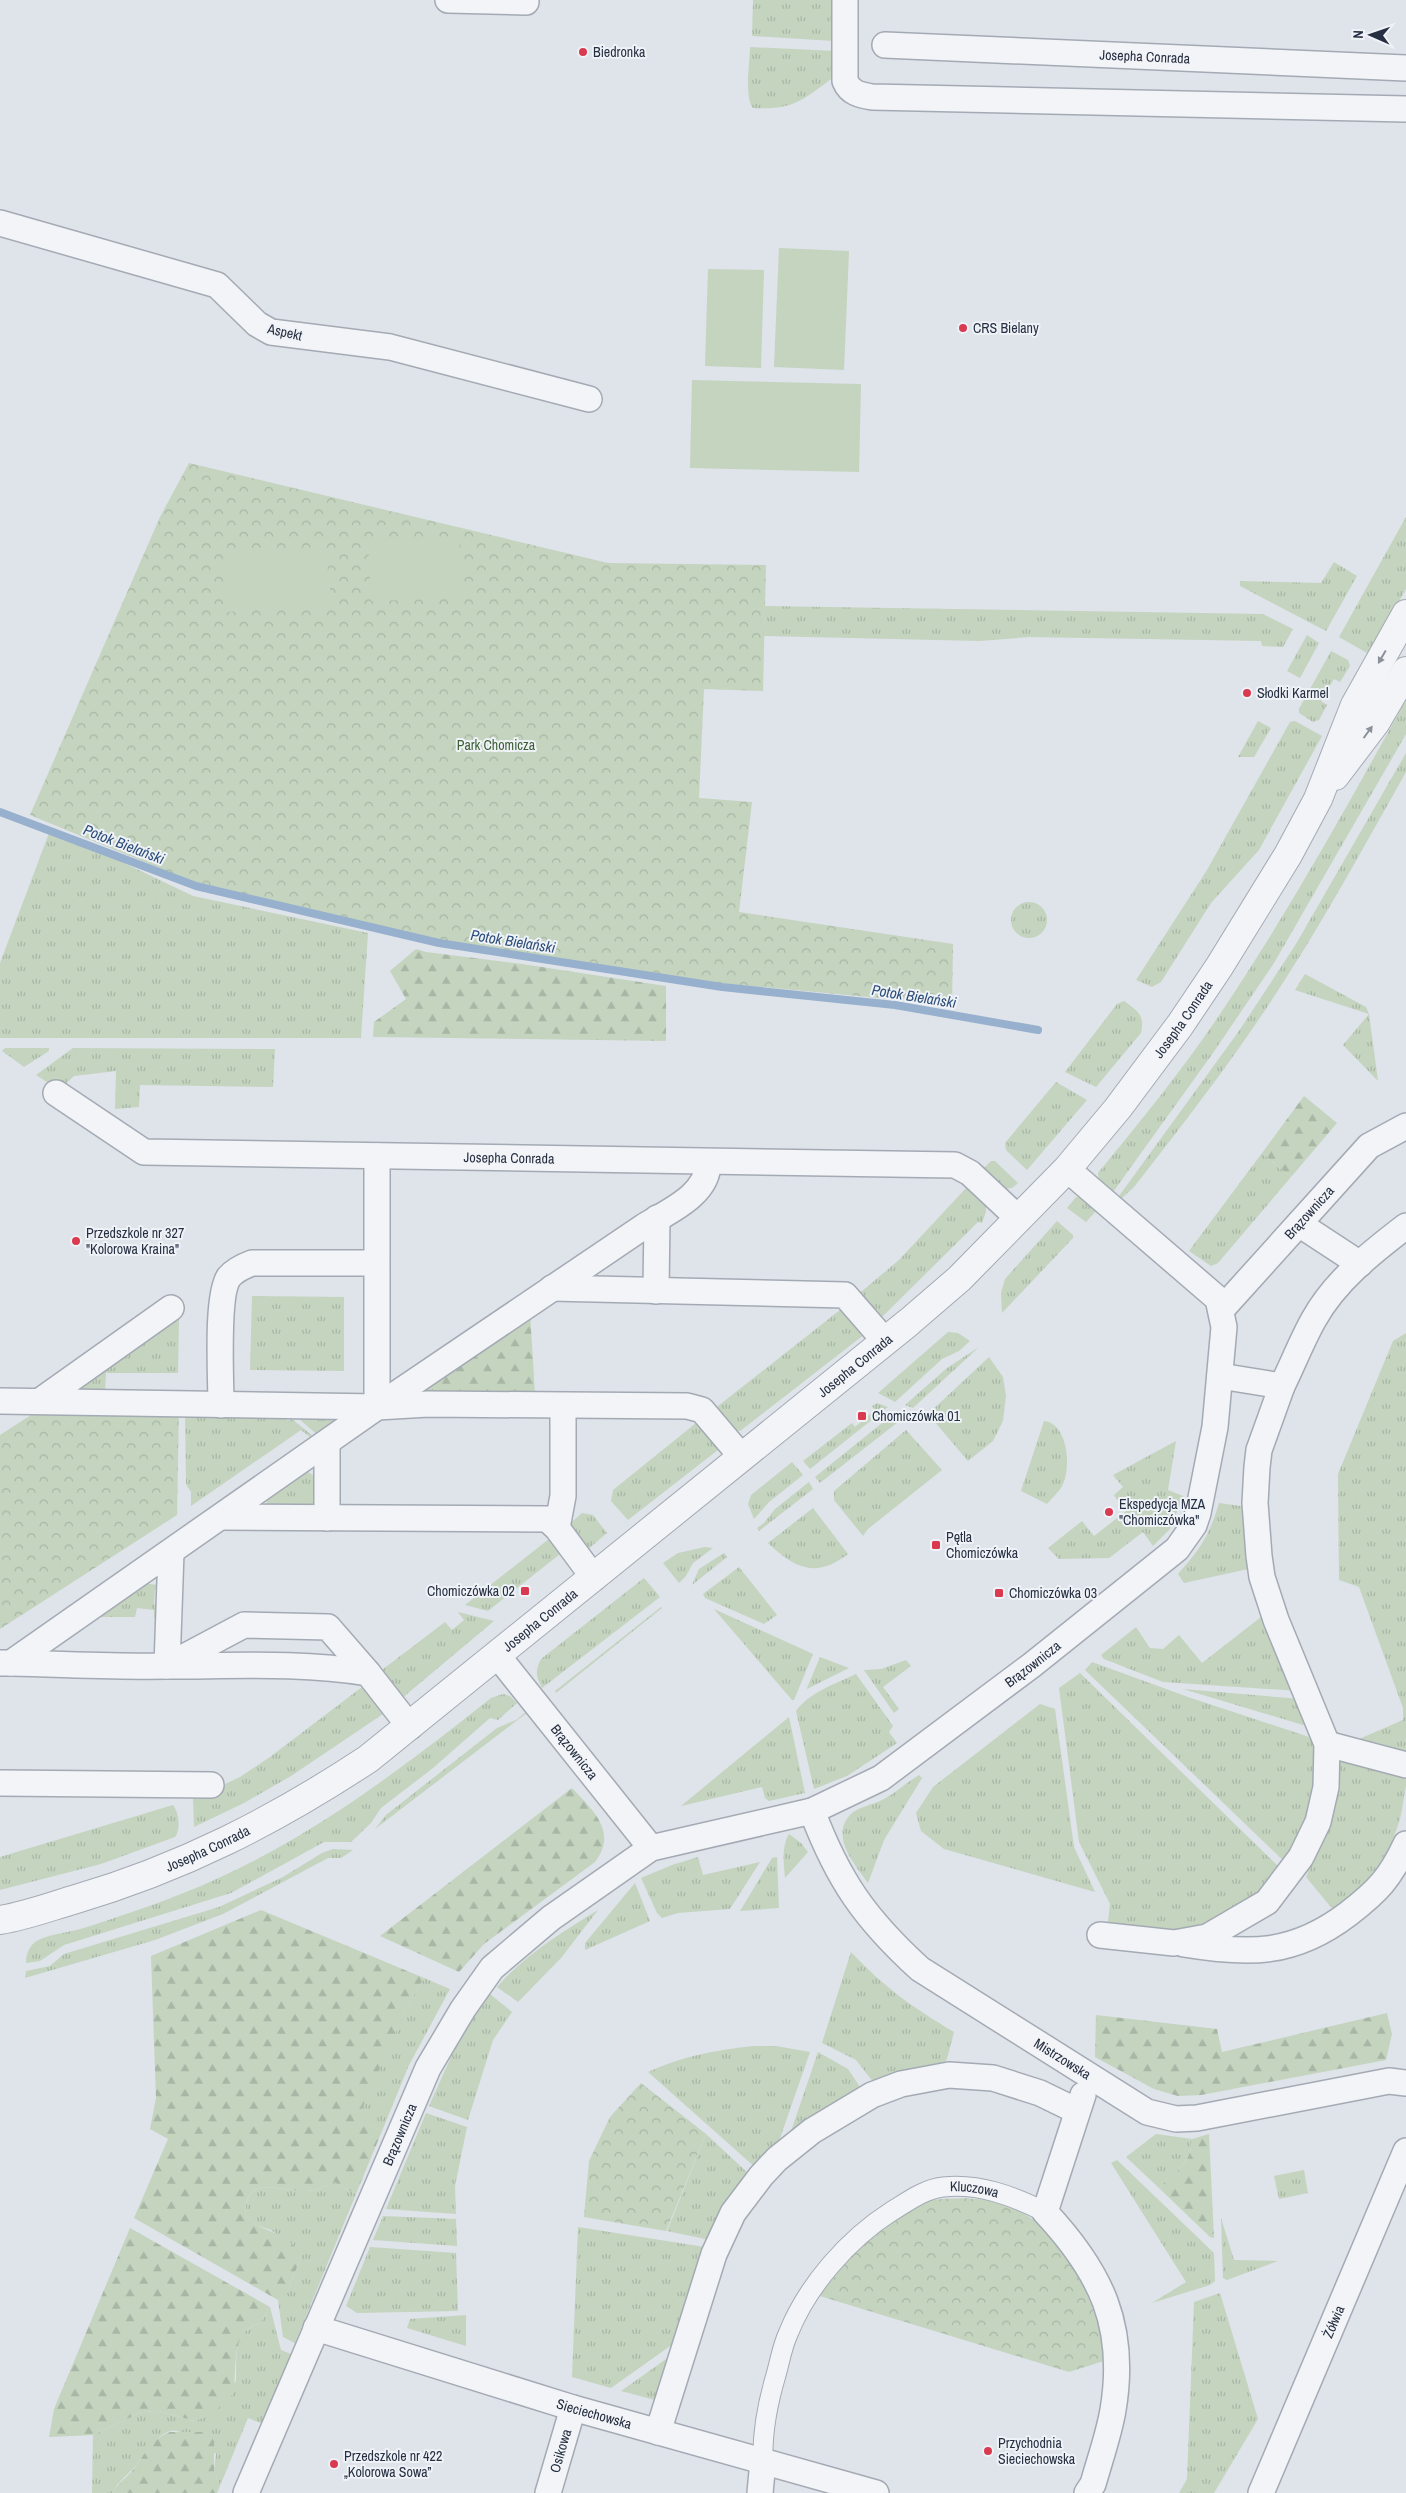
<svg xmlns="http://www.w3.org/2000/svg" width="1406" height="2493" font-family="'Archivo Narrow',sans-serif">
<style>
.grass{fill:url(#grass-tufts)}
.forest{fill:url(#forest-firs)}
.park{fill:url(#park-crowns)}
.pitch{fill:#c4d4bf}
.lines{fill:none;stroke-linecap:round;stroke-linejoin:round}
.stream{stroke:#97b0cd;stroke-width:8}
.pedestrian-casing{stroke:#a4aab4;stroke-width:21}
.minor-casing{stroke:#a4aab4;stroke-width:28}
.tertiary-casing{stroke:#a4aab4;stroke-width:30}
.pedestrian{stroke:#f2f4f7;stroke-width:19}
.minor{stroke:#f2f4f7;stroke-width:25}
.tertiary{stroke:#f2f4f7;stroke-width:28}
.oneway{fill:#8c929c}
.poi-dot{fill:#d93a50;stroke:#eff2f7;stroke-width:2}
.labels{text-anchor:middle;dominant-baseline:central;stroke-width:4;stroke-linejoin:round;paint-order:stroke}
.poi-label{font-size:14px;fill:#273042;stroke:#eff2f7;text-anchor:start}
.street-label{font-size:14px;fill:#273042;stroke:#eff2f7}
.park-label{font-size:14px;fill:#3b5f33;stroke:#eff2f7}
.water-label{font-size:15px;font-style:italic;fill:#2d4e79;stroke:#eff2f7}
</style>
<defs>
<pattern id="grass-tufts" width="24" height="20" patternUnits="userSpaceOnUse" patternTransform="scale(1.25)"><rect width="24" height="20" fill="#c4d4bf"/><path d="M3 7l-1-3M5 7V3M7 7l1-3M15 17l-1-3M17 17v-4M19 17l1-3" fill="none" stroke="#a8b6a5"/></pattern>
<pattern id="forest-firs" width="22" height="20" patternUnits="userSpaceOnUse" patternTransform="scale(1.25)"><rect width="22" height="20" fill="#c4d4bf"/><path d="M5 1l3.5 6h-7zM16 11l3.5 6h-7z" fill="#a8b6a5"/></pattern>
<pattern id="park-crowns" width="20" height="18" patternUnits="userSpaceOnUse" patternTransform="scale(1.25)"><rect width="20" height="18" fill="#c4d4bf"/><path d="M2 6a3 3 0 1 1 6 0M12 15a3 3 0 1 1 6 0" fill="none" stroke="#a8b6a5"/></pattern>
</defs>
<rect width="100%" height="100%" fill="#dfe3ea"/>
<g class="grass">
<polygon points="753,0 835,0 833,41 752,36"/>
<path d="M 750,47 L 835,51 L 834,77 C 802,100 795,110 753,108 C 744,96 750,62 750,47 Z"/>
<polygon points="1406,517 1406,589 1369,654 1339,637"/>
<polygon points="1334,562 1357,576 1326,631 1240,586 1240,581 1321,583"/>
<polygon points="765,606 1263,614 1293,629 1283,647 1262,646 1261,641 1029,637 980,641 764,636"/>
<polygon points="1307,635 1319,643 1300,678 1287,671"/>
<polygon points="1331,651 1348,660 1350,666 1340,682 1334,679 1321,701 1327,705 1319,720 1313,722 1299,713 1299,709"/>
<path d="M 1406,700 L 1406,734 L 1274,963 L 1213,1053 L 1113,1192 L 1099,1181 L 1098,1173 C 1139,1123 1180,1073 1216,1020 C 1286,917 1346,808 1406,700 Z"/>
<polygon points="1258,721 1271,728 1254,757 1238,757"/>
<polygon points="1295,721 1322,736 1259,850 1211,903 1161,982 1152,987 1136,980 1207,870 1290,722"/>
<path d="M 1406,753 L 1406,772 C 1356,861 1307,951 1248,1035 C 1212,1087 1173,1137 1134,1187 L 1121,1199 L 1119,1196 L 1239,1031 L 1296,944 Z"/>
<polygon points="51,828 193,896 368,933 361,1038 0,1038 0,963"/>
<circle cx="1029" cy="920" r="18"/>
<polygon points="1305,974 1366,1007 1369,1014 1378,1081 1343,1045 1369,1014 1295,990"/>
<path d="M 1124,1001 C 1138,1011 1145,1015 1141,1033 L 1096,1087 L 1065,1072 L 1117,1004 Z"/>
<polygon points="5,1048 49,1048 49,1051 24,1067 2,1051"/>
<polygon points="73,1048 275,1049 273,1087 140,1085 139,1107 115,1109 116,1071 74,1076 59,1090 36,1075"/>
<polygon points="1056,1082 1087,1100 1027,1170 1006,1150 1005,1143"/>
<polygon points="1262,1153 1291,1177 1218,1263 1211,1266 1189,1251"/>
<polygon points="991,1161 995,1161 1018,1183 1012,1188 1004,1189 983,1169"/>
<polygon points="967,1187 986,1205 986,1212 982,1223 978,1222 883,1316 871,1316 855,1297 899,1260"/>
<polygon points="1076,1197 1082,1197 1096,1211 1086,1222 1067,1208"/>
<polygon points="1057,1221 1073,1235 1073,1238 1002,1313 1001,1293 1005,1279"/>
<polygon points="252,1296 344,1297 344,1371 250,1370"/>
<polygon points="845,1306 865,1334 740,1431 728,1429 713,1410"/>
<polygon points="174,1313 179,1319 178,1373 106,1373 105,1394 65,1389"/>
<polygon points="948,1332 958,1333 970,1341 959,1351 942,1359 895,1402 878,1393"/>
<path d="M 1406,1333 L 1406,1786 C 1403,1800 1402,1815 1397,1828 C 1387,1860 1360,1891 1335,1912 L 1306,1877 L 1326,1831 L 1336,1749 L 1403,1720 L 1403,1708 L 1359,1587 L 1339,1580 L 1338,1474 L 1393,1341 Z"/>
<polygon points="979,1347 913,1408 905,1405 947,1368"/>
<polygon points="989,1357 1003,1377 1006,1396 1003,1421 993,1441 968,1461 928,1414"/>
<polygon points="877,1403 888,1407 810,1469 803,1461 852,1423 855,1427 875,1410 872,1406"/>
<polygon points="185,1408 277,1410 288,1421 292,1419 319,1441 316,1442 301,1430 191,1506 191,1492 186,1484"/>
<polygon points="290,1411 338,1417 338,1423 321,1438"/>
<polygon points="897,1411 907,1415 820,1483 815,1477"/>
<polygon points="701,1419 723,1446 628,1520 611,1501 613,1490"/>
<path d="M 1044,1421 C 1068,1423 1072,1469 1062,1486 C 1059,1492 1052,1498 1047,1504 L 1021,1491 Z"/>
<polygon points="906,1430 942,1470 868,1529 863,1536 834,1500 834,1491"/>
<polygon points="1176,1441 1168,1490 1183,1496 1170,1529 1153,1546 1143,1532 1109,1558 1059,1559 1048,1548 1082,1521 1094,1536 1134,1505 1128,1508 1120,1497 1117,1500 1114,1495 1123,1487 1113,1475"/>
<polygon points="792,1462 803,1475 769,1502 754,1519 748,1504 751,1495"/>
<polygon points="301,1471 307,1471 315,1477 317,1504 313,1509 267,1506 266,1498"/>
<polygon points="809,1482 813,1489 759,1531 757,1528 764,1523 775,1509"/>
<path d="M 1219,1503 L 1248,1507 L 1253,1568 L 1184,1583 L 1178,1574 C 1201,1548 1209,1536 1219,1503 Z"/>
<path d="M 813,1508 L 848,1554 C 816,1579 794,1568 768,1543 Z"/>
<polygon points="582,1513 593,1515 607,1533 586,1551 566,1527"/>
<polygon points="554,1535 565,1550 488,1611 465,1605"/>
<polygon points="705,1547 713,1548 693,1563 686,1576 679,1583 663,1563 678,1553"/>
<polygon points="724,1553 727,1557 692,1585 699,1569"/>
<polygon points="739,1567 777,1615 764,1624 705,1598 703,1594"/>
<path d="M 644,1578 L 660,1597 L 542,1688 C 536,1677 535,1670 541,1659 Z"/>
<polygon points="143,1583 158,1585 161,1589 155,1589 154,1604 162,1604 160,1618 154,1618 154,1610 137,1608 135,1617 94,1617"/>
<polygon points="661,1607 662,1608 556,1693 555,1691"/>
<polygon points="714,1609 813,1654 794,1700 792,1700"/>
<polygon points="458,1612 494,1621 401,1699 378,1673 445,1622 452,1630 464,1620"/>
<polygon points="1261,1617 1269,1617 1299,1691 1163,1682 1104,1659 1101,1655 1136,1627 1150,1648 1163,1649 1179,1635 1202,1663"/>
<polygon points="820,1657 849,1668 807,1689 807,1688"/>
<polygon points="906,1660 911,1666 883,1687 899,1709 894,1713 864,1670 881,1669"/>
<polygon points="1092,1662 1188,1697 1318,1740 1320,1786 1289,1866 1085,1670"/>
<polygon points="1080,1673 1285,1873 1263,1894 1201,1929 1166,1933 1107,1930 1110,1904 1079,1842 1059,1688"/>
<path d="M 856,1674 L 893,1726 L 889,1732 L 897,1743 L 847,1776 L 814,1789 L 796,1711 C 810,1692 835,1684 856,1674 Z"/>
<polygon points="366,1684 386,1712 291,1776 244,1803 194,1827 193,1799 240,1777 270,1757"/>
<polygon points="1183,1689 1300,1699 1313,1728"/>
<path d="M 503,1694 L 510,1696 L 517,1703 L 498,1720 L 490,1718 L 433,1768 L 381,1808 L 371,1823 L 351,1842 L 324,1842 L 231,1893 L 64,1945 L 40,1961 L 26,1963 C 26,1956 28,1948 34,1943 C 43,1935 71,1932 84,1928 C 117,1917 149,1907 181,1894 C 297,1849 395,1774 491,1698 Z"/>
<polygon points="1040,1704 1055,1709 1074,1847 1095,1892 944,1849 921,1831 916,1813 933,1787"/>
<polygon points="527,1711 528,1712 375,1829 386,1815 497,1728 516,1720"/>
<polygon points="789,1717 805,1793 769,1801 765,1798 762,1787 681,1806"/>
<path d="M 919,1775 L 922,1778 L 884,1840 L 868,1883 C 855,1865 829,1836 851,1814 C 859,1807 871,1805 880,1801 C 893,1795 906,1783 919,1775 Z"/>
<path d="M 173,1805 C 179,1813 181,1829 175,1837 L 101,1864 L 0,1890 L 0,1857 Z"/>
<path d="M 789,1834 L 801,1843 L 808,1852 L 785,1878 C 784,1864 781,1847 789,1834 Z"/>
<polygon points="333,1849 353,1850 341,1858 328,1858 223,1914 155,1940 25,1978 26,1971 50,1966 64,1954 219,1907 283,1877 322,1853"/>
<polygon points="698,1857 703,1875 760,1862 730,1909 678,1913 662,1918 657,1913 641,1878 672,1865"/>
<polygon points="777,1857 779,1908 740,1911 772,1858"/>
<polygon points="635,1883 650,1921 585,1950 585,1943"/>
<path d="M 598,1910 L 561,1958 L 518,2002 L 497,1987 C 525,1955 562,1932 598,1910 Z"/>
<path d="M 851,1952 C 885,1988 912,2007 954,2032 L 947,2059 L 942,2065 L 874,2083 L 856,2060 L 822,2043 Z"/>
<polygon points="424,1978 450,1989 409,2065 382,2131 356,2120 407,2007"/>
<polygon points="490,1994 512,2012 493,2040 468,2120 429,2106 460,2037"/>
<path d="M 754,2046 L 776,2046 L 810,2052 L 777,2147 L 756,2168 L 648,2072 C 682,2056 717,2050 754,2046 Z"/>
<polygon points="818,2052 848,2069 862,2090 826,2107 789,2137"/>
<polygon points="426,2113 467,2127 455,2186 456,2214 386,2209"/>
<polygon points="706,2134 750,2175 710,2240 667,2231"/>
<path d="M 1156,2134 L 1192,2139 C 1190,2166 1177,2170 1159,2188 L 1126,2157 Z"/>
<polygon points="1117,2160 1214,2253 1215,2281 1210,2285 1152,2303 1186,2282 1111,2163"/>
<polygon points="1304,2170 1308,2193 1279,2199 1274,2176"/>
<path d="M 334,2182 L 356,2194 L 295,2343 L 283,2337 L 278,2300 L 286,2296 L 302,2254 L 271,2230 L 256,2225 L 245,2215 C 247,2172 278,2192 305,2191 C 316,2191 324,2187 334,2182 Z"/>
<polygon points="383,2216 456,2219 457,2246 373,2240"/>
<polygon points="1221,2218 1234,2260 1278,2261 1227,2280 1223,2278"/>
<polygon points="578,2227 711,2248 680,2339 611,2388 572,2377"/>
<polygon points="370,2247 456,2253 458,2311 357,2313 346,2306"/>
<polygon points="1220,2293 1258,2419 1214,2493 1179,2493 1187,2479 1194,2302"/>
<path d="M 270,2307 L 281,2350 L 291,2354 L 263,2424 L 248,2418 L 220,2486 L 214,2470 L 216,2454 C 173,2424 170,2419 137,2464 C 129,2474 118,2481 112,2493 L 92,2493 L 93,2435 L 142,2412 L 159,2411 L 195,2421 L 236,2381 C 237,2358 232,2331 259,2324 Z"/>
<polygon points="466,2315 466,2346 407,2328 410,2319"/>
<polygon points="676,2352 659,2401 621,2391"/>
</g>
<g class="forest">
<polygon points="416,949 426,952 522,964 666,986 666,1041 373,1037 374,1022 406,999 390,971"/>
<polygon points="1304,1096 1337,1123 1291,1177 1262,1153"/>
<polygon points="530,1312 535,1394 425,1394 424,1387"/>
<path d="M 572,1788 C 593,1810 618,1832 595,1862 L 484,1944 L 459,1972 L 380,1936 Z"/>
<path d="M 261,1910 L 424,1978 L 407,2007 L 357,2120 L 382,2131 L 356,2194 L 334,2182 C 324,2187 316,2191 305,2191 C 279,2192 246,2172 245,2215 L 256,2225 L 286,2238 L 302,2254 L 286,2296 L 278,2300 L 134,2218 L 168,2139 L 150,2129 L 156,2098 L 151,1956 Z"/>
<polygon points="1387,2013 1392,2034 1386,2060 1201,2095 1178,2096 1154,2089 1095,2057 1096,2015 1217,2029 1222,2052"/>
<path d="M 1209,2134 L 1214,2238 L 1210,2237 L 1159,2188 C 1177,2169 1190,2167 1192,2139 Z"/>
<path d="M 130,2228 L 270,2307 L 259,2324 C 229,2331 238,2369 233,2394 L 211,2415 L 195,2421 L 159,2411 L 142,2412 L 93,2435 L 49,2437 L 54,2409 Z"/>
<path d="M 170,2432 L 203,2432 L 214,2439 L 214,2470 L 220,2486 L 217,2493 L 112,2493 C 117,2484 124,2480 131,2472 C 144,2457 150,2439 170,2432 Z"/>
</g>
<g class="park">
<polygon points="189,463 608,563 766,565 763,691 704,689 699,798 752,802 739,912 953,944 952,1005 677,979 464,947 188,880 30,815 160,517"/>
<polygon points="45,1406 179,1410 177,1515 0,1629 0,1435"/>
<polygon points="641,2083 706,2134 666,2231 584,2217 589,2161 610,2117"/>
<path d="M 964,2198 C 974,2199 984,2199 994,2202 C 1065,2218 1093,2297 1107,2360 L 1069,2372 L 820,2296 C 844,2256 883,2217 929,2201 C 939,2198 953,2199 964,2198 Z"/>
</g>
<g class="pitch">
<polygon points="779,248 849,251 844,370 774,367"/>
<polygon points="708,269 764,270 761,368 705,366"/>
<polygon points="692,380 861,384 859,472 690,468"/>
<polygon points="459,538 463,598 371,601 368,542"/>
<polygon points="325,546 332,604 227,612 223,556"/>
</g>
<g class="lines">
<polyline class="stream" points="0,812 196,886 439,943 722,987 895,1005 1038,1030"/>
<g class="pedestrian-casing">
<g id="pedestrian">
<path id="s1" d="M 763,2461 C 762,2432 768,2402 776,2375 C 780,2361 782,2347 788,2334 C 807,2286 848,2239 892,2211 C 907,2202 924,2189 943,2187 C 979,2183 1013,2196 1045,2212"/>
</g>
</g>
<g class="minor-casing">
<g id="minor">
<polyline points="448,0 526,2"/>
<path d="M 845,0 L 845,81 C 850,93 860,95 872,97 L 1406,109"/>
<path id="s2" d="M 885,45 L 1406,68"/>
<polyline points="0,223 217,285 257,324 271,332 390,347 589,399"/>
<path id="s3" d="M 56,1093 L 144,1152 L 955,1165 L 970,1173 L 1019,1219"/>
<polyline points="377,1156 377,1407 428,1404 687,1406 702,1410 741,1456"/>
<polyline points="1299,1224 1360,1264"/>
<polyline points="552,1288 845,1295 885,1341"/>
<polyline points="656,1291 657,1218"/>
<path id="s4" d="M 1222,1309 L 1369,1146 L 1406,1126"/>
<path d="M 1282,1386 C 1293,1364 1302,1340 1314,1319 C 1335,1281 1372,1252 1406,1226"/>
<polyline points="0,1401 377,1407"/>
<polyline points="40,1401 171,1308"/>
<path d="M 221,1405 C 221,1379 216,1295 229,1277 C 235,1270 244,1266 252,1263 L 376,1263"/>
<polyline points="222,1517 547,1519 557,1528 594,1578"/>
<polyline points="327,1518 327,1444"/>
<polyline points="557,1528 563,1496 563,1406"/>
<polyline points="171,1552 167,1666 244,1625 328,1627 368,1673 410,1727"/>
<path id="s5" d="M 497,1655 L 651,1848"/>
<path d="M 0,1663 L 11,1663 L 377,1407 L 643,1227 C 667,1212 709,1195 708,1162"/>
<path d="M 11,1663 C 63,1664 115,1667 167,1666 C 234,1666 301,1662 368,1673"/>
<polyline points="1327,1744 1406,1765"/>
<polyline points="0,1783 211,1785"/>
<path id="s6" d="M 812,1811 C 838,1880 865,1919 920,1969 L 1147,2112 L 1176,2119 L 1197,2118 L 1389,2081 L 1406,2083"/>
<polyline points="1100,1935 1174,1943 1207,1937 1267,1902 1301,1857 1318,1822 1326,1787 1327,1744 1276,1620 1262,1577 1259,1556 1255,1503 1257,1467 1259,1450 1282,1386 1220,1376"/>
<path d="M 1184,1944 C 1250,1955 1294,1955 1348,1914 C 1378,1891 1390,1878 1406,1844"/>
<path d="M 1083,2095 L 1045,2212 C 1101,2272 1127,2326 1113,2410 C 1109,2434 1100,2459 1093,2484 L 1087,2493"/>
<path id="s7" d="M 316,2328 L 573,2408 L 876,2493"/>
<polyline points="658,2432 714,2254 733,2213 761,2176 777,2159 812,2131 872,2095 901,2084 949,2075 993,2078 1040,2093 1077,2111"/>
<path id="s8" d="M 246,2493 L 428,2068 L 463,2009 L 492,1968 L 551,1918 L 651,1848 L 812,1811 L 881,1778 L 1032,1665 L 1177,1549 L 1194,1525 L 1198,1513 L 1215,1427 L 1224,1327 L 1218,1299 L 1067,1169"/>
<path id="s9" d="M 548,2493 L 573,2408"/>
<polyline points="760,2493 763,2461"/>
<path id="s10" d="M 1261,2493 L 1406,2151"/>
</g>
</g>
<g class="tertiary-casing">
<g id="tertiary">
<polyline points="1335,776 1376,722 1406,671"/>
<path id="s11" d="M 0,1920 C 25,1916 49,1907 73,1900 C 182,1868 274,1821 368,1759 L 909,1322 L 959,1279 L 1067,1169 L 1118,1108 L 1180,1025 L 1219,967 L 1288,855 L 1318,799 L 1355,705 L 1406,614"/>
</g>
</g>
<use href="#pedestrian" class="pedestrian"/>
<use href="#minor" class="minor"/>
<use href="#tertiary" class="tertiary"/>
</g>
<defs><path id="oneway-solid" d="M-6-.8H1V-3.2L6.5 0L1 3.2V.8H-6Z" transform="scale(1.25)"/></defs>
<g class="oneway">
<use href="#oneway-solid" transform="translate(1382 657) rotate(120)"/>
<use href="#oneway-solid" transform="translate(1368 732) rotate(-54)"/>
</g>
<g class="poi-dot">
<circle cx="583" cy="52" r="5"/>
<circle cx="963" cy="328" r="5"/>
<circle cx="1247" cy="693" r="5"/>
<circle cx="76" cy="1241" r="5"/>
<rect x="857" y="1411" width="10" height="10" rx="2.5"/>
<circle cx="1109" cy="1512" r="5"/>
<rect x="931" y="1540" width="10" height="10" rx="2.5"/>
<rect x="520" y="1586" width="10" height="10" rx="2.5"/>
<rect x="994" y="1588" width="10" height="10" rx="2.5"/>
<circle cx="988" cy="2451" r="5"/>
<circle cx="334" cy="2464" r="5"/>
</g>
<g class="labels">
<g class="poi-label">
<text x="593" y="52">Biedronka</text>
<text x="973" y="328">CRS Bielany</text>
<text x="1257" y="693">Słodki Karmel</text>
<text x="86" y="1233">Przedszkole nr 327<tspan x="86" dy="16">"Kolorowa Kraina"</tspan></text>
<text x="872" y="1416">Chomiczówka 01</text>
<text x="1119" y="1504">Ekspedycja MZA<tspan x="1119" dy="16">"Chomiczówka"</tspan></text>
<text x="946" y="1537">Pętla<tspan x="946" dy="16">Chomiczówka</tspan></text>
<text x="515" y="1591" text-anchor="end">Chomiczówka 02</text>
<text x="1009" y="1593">Chomiczówka 03</text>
<text x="998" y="2443">Przychodnia<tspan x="998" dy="16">Sieciechowska</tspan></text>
<text x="344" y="2456">Przedszkole nr 422<tspan x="344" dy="16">„Kolorowa Sowa”</tspan></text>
</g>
<g class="street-label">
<text stroke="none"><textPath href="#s2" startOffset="260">Josepha Conrada</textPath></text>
<text transform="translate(285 332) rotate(13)">Aspekt</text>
<text stroke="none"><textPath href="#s11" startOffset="1509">Josepha Conrada</textPath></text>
<text stroke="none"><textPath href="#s3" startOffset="471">Josepha Conrada</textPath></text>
<text stroke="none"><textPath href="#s4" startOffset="130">Brązownicza</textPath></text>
<text stroke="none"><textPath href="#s11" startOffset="1030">Josepha Conrada</textPath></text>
<text stroke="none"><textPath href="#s11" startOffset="625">Josepha Conrada</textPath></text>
<text stroke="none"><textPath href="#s8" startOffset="1212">Brązownicza</textPath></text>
<text stroke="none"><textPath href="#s5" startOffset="124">Brązownicza</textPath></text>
<text stroke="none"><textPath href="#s11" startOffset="220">Josepha Conrada</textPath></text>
<text stroke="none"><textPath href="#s6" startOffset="362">Mistrzowska</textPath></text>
<text stroke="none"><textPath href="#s8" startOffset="390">Brązownicza</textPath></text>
<text stroke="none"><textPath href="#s1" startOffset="382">Kluczowa</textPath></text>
<text stroke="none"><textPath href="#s10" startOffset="186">Żółwia</textPath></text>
<text stroke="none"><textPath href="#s7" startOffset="291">Sieciechowska</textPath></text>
<text stroke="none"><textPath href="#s9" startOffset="44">Osikowa</textPath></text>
</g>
<g class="park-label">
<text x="496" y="745">Park Chomicza</text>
</g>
<g class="water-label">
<text transform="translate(124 844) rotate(21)">Potok Bielański</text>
<text transform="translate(513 941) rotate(9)">Potok Bielański</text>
<text transform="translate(914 996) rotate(9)">Potok Bielański</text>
</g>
</g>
<g transform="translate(1371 35) rotate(272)" stroke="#eff2f7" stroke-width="4" paint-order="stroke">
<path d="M0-4L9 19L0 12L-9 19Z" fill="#273042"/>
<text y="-8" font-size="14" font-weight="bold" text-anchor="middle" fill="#273042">N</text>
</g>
</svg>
